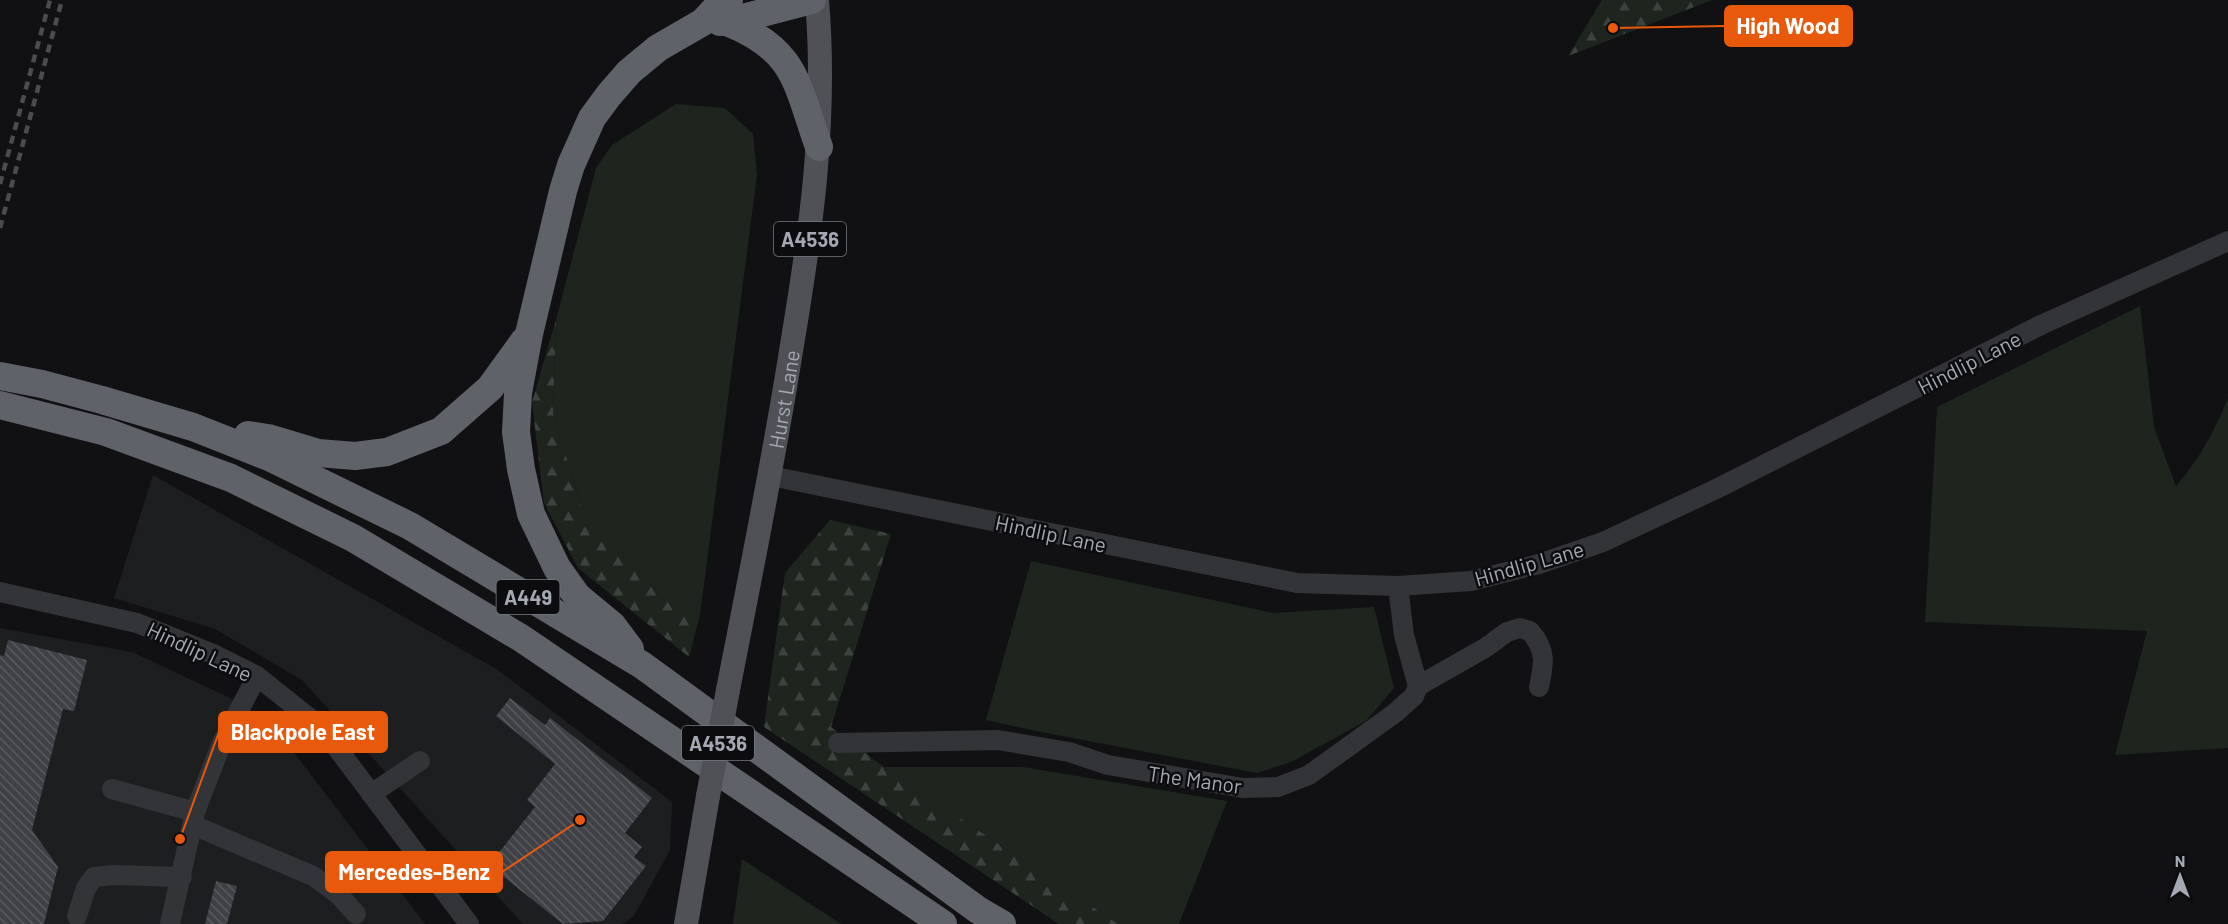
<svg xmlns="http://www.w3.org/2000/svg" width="2228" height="924" font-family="Barlow,sans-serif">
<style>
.built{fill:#1d1e20}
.green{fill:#1e251f}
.forest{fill:url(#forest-firs)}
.building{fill:url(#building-back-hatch)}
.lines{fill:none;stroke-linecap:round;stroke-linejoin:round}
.minor{stroke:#333438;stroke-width:20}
.major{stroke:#4f5157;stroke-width:24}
.highway{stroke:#5f6269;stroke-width:28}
.rail{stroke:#4a4c51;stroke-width:4.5;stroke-dasharray:8 6;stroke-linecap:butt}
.major-bridge{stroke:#4f5157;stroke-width:24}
.labels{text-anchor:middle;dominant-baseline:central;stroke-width:5;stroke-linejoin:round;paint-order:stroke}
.shield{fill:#0c0c0e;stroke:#767982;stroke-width:1.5}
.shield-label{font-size:20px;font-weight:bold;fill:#a3a8b3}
.street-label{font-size:21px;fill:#a3a8b3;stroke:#0c0c0e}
.leader{fill:none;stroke:#e8590c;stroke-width:2}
.callout-dot{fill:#e8590c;stroke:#0c0c0e;stroke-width:2}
.callout{fill:#e8590c;stroke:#e8590c;stroke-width:2}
.callout-label{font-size:22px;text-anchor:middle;font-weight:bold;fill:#fff}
</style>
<defs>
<pattern id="forest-firs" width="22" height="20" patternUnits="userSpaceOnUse" patternTransform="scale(1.5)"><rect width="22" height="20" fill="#1e251f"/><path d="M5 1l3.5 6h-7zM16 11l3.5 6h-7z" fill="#3c423d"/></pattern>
<pattern id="building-back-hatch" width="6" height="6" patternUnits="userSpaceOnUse" patternTransform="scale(1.5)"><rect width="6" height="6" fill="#404146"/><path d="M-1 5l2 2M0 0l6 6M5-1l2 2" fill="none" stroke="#585a5e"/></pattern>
</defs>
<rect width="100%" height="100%" fill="#111113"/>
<g class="built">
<polygon points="153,475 498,670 672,802 670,850 634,916 622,924 523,924 302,680 215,629 114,598"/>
<polygon points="0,628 132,652 230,698 296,755 425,924 0,924"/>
</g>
<g class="green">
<polygon points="676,104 725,108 753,134 757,175 700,615 664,600 581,505 553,413 556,320 596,168 612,145"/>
<path d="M 2140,306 L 2154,427 L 2176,486 C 2199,460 2215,430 2228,398 L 2228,748 L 2115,755 L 2147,631 L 1925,622 L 1937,407 Z"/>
<polygon points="1031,561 1273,613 1374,607 1394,688 1366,721 1291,762 1257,773 1036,731 986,720"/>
<polygon points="884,767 1023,767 1227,801 1179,924 1118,924"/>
<polygon points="742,859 841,924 733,924"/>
</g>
<g class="forest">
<polygon points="1602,0 1712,0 1568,56"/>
<polygon points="556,320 553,413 581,505 664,600 700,615 689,657 578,568 544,503 532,402"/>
<polygon points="830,520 891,534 831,727 884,767 1118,924 1059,924 764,727 785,573"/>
</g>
<g class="building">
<polygon points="8,640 87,660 74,711 63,709 32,830 58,867 44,924 0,924 0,655 4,656"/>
<polygon points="510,698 545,725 550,718 652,798 625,833 642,847 634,857 646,866 603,921 563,924 489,865 535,807 527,800 555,764 496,716"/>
<polygon points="216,881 237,886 227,924 205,924"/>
</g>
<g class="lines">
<g class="minor">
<polyline points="771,476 1297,583 1398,586 1471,581 1539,564 1603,542 1714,490 2043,324 2228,241"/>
<polyline points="0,592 137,623 213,654 257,676 322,728 469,924"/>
<path d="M 1418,686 L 1485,648 L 1507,632 L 1520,628 L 1530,631 C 1547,651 1544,664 1539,687"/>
<polyline points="838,743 998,740 1069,752 1108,765 1243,788 1278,787 1309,775 1395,713 1414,696 1418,686 1404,635 1398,586"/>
<polyline points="112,789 195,812"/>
<polyline points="371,794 420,761"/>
<polyline points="193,825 313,876 339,895 356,914"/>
<polyline points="77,916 86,888 94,877 114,875 182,877"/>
<polyline points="170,924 195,812 221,745 257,676"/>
</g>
<g class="major">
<path id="s1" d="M 728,690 C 750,577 773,465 791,351 C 811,232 827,121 817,0"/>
<polyline points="686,924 708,796"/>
</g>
<g class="highway">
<polyline points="720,22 727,22 812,0"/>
<path d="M 727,22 C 797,50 796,83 819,147"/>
<polyline points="0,376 42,384 102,400 193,427 269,457 410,526 642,665 978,910 1002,924"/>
<polyline points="0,405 106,432 231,478 353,538 521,638 943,924"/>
<polyline points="248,435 268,438 318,453 355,456 387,452 441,431 490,388 524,341"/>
<polyline points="630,649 612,625 577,596 557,568 531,514 521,469 516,432 518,393 529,334 563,191 571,165 592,118 609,95 629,72 658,48 703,22 719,5 729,0"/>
</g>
<g class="rail">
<polyline points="0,184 50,0"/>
<polyline points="0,228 62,0"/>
</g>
<polyline class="major-bridge" points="708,796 728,690"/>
</g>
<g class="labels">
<g class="shield">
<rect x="774" y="222" width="72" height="34" rx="4.5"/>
<rect x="496.5" y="580" width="63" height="34" rx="4.5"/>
<rect x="682" y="726" width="72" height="34" rx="4.5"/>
</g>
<g class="shield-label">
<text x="810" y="239">A4536</text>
<text x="528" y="597">A449</text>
<text x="718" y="743">A4536</text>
</g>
<g class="street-label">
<text transform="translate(1969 362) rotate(-27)">Hindlip Lane</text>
<text stroke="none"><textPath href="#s1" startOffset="296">Hurst Lane</textPath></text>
<text transform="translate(1051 533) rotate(12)">Hindlip Lane</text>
<text transform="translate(1529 563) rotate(-16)">Hindlip Lane</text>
<text transform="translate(200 651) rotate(25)">Hindlip Lane</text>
<text transform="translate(1195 779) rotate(8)">The Manor</text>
</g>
</g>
<path class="leader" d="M1613 28L1725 26M180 839L219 732M580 820L502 872"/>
<g class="callout-dot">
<circle cx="1613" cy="28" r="6"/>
<circle cx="180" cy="839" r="6"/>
<circle cx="580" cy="820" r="6"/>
</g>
<g class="callout">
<rect x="1725" y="6" width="127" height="40" rx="6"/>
<rect x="219" y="712" width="168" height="40" rx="6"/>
<rect x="326" y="852" width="176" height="40" rx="6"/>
</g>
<g class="callout-label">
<text x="1788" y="34">High Wood</text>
<text x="303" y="740">Blackpole East</text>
<text x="414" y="880">Mercedes-Benz</text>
</g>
<g transform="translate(2180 876)" stroke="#0c0c0e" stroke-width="4.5" paint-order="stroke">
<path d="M0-4.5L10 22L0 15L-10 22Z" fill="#a3a8b3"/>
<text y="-9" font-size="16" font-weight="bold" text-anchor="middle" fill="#a3a8b3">N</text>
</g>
</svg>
